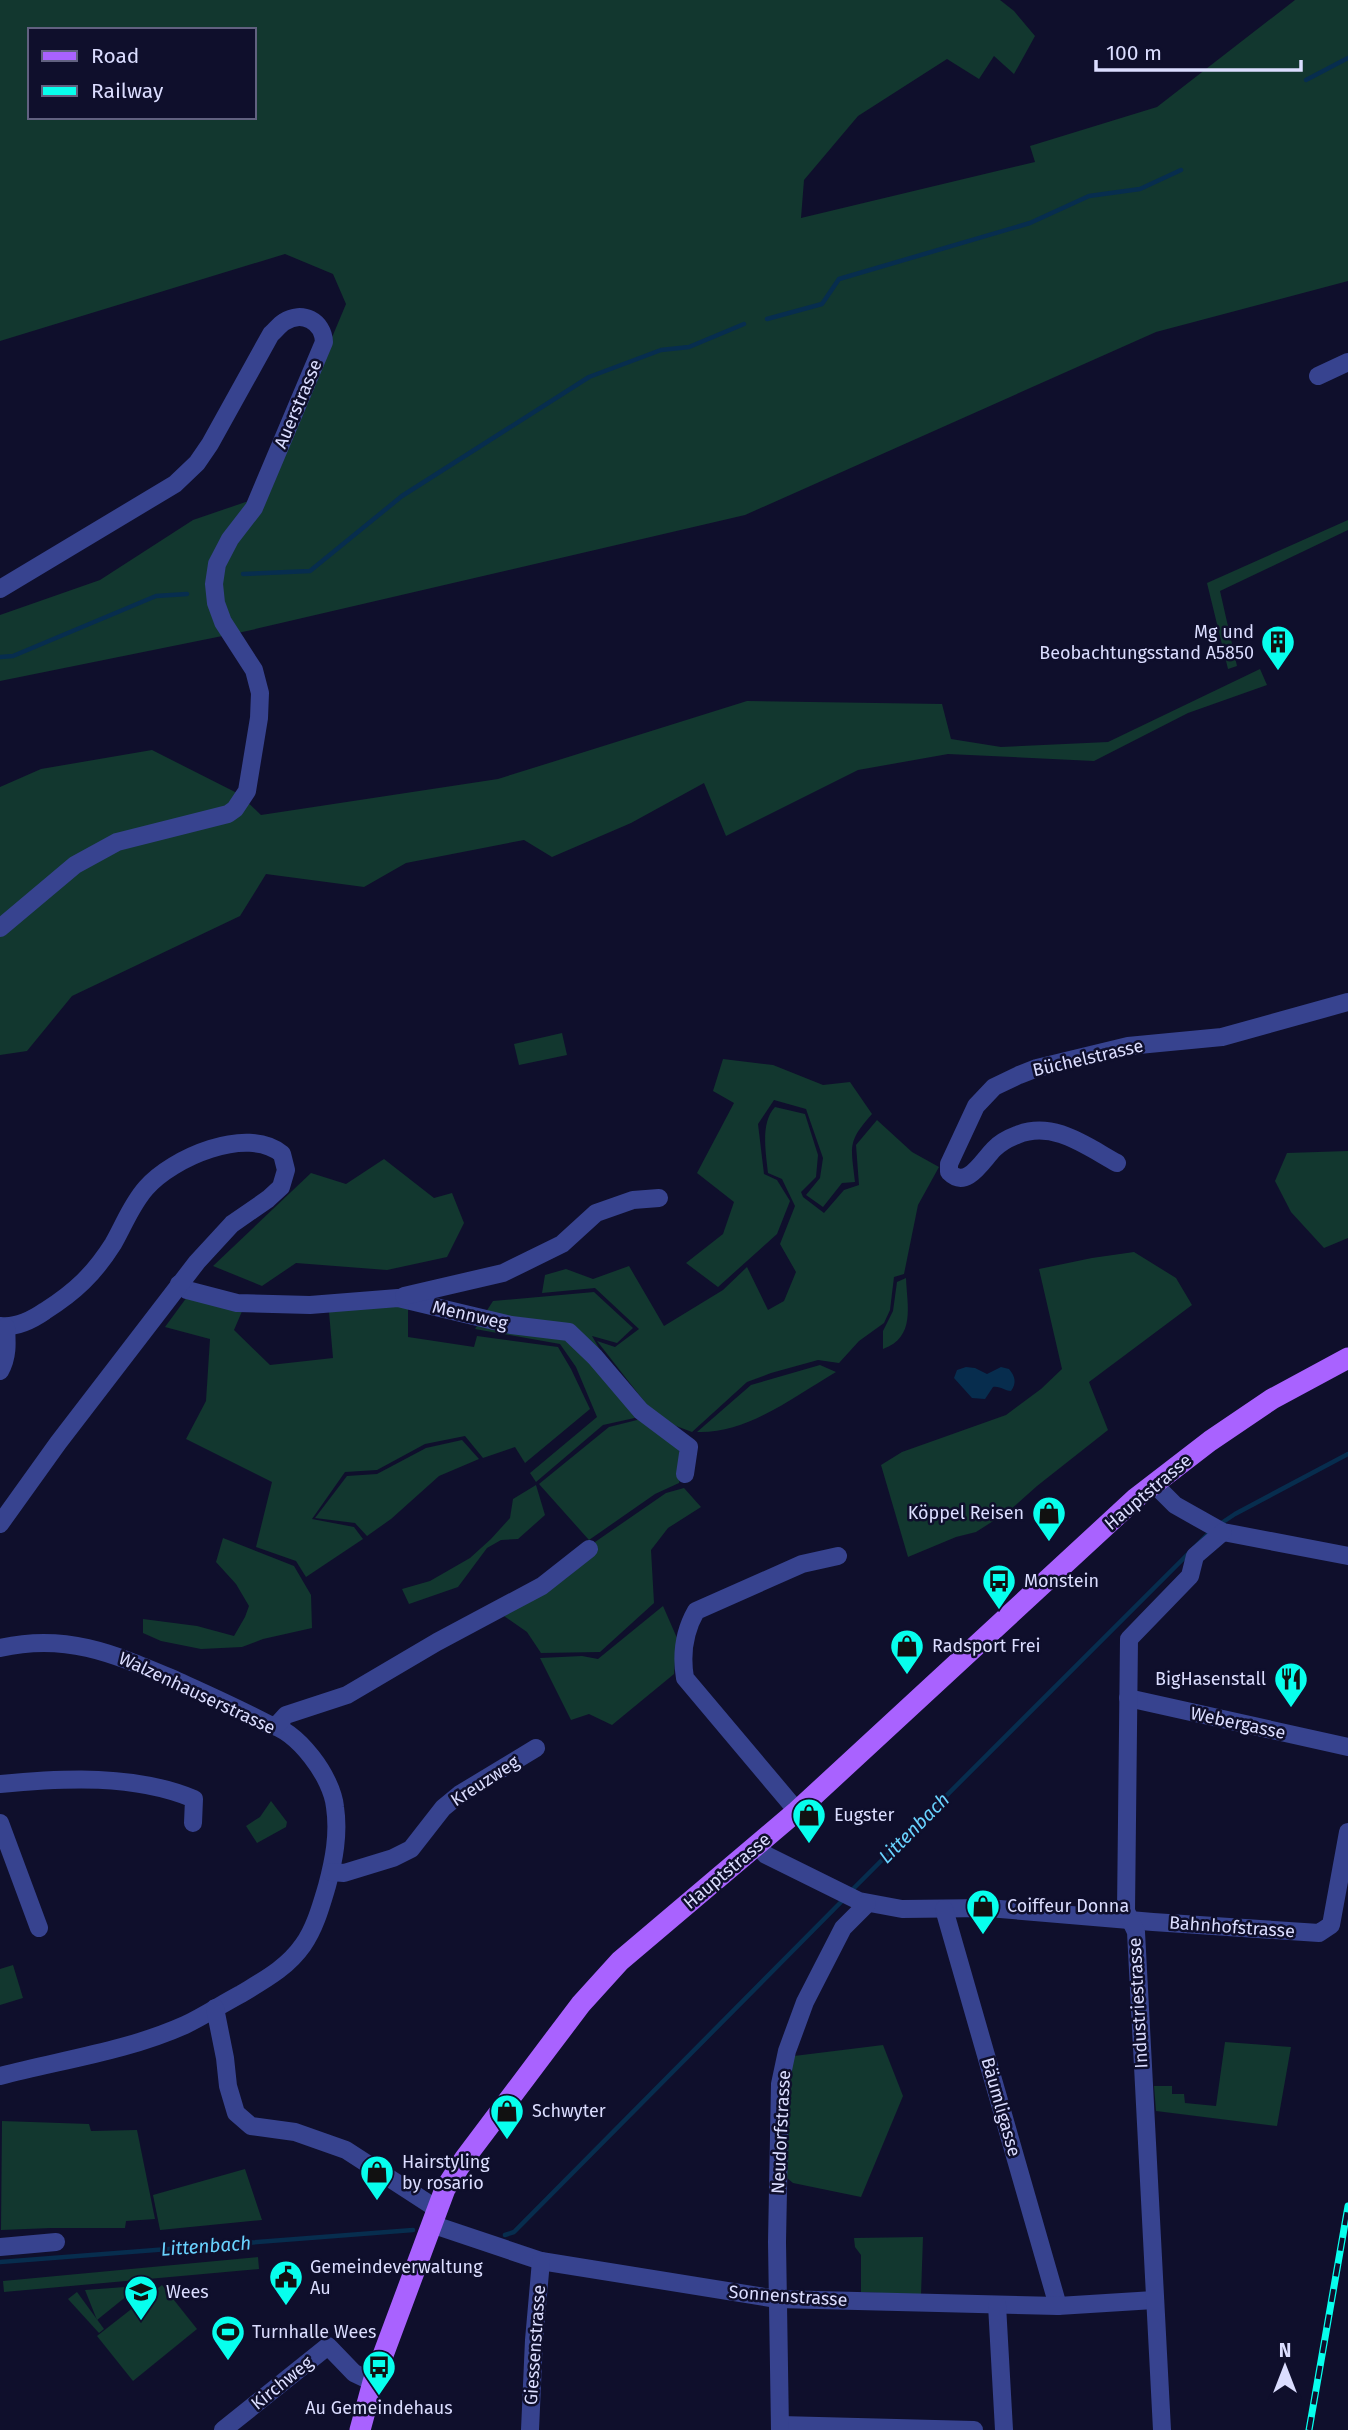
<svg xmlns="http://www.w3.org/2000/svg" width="1348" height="2430" font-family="'Fira Sans',sans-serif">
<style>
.green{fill:#12372f;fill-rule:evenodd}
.water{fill:#072d4e}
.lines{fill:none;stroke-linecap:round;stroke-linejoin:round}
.stream{stroke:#072d4e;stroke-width:4.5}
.minor{stroke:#37438f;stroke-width:18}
.major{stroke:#a962ff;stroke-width:21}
.rail-casing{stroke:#07ffed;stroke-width:7}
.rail{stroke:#0f0f2c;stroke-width:4.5;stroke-dasharray:13;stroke-linecap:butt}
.labels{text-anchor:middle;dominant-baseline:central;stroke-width:5;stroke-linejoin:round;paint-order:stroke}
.street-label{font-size:18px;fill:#dbddff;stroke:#0f0f2c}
.poi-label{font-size:18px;fill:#dbddff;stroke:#0f0f2c;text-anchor:start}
.water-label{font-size:19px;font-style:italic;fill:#69d3ff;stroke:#0f0f2c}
</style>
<rect width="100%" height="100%" fill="#0f0f2c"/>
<g class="green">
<path d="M 0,0 L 1000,0 L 1014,11 L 1035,36 L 1014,74 L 994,56 L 979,79 L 947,59 L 858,116 L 804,180 L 801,218 L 1035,162 L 1030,146 L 1157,107 L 1295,0 L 1348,0 L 1348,281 L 1156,332 L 745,515 L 247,631 L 0,681 L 0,615 L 100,580 L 193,520 L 266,495 L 346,304 L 333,274 L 285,254 L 0,341 ZM 30,30 L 254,30 L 254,117 L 30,117 Z"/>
<polygon points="1348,520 1348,530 1220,591 1237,666 1228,669 1207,583"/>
<polygon points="1260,669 1267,685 1188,713 1094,761 948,754 858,770 726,836 704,783 631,823 552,857 524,840 406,863 364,887 266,874 240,916 72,996 27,1051 0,1055 0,787 41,769 152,750 239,794 261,815 498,779 747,701 942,704 951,739 1001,747 1108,742"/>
<polygon points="562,1033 567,1055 519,1065 514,1044"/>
<path d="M 723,1059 L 773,1065 L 823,1085 L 850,1082 L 872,1114 C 847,1142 851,1146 855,1182 L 842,1183 L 823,1207 L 806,1195 L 820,1178 L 823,1158 L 806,1109 L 774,1100 L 758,1124 L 764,1174 L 777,1180 L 790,1201 L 777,1234 L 718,1287 L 686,1263 L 723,1234 L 734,1202 L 697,1173 L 734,1103 L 713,1091 Z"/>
<path d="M 775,1107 L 805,1114 L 818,1155 L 816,1177 L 801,1192 L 803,1197 L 824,1213 L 844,1190 L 859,1185 L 856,1145 L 877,1120 L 912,1152 L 939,1167 L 918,1205 L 904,1274 L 894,1277 L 890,1310 L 884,1323 L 859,1341 L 839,1363 L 818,1360 L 771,1373 L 747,1382 L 692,1432 L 671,1424 L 647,1405 L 597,1341 L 615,1347 L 639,1329 L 595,1288 L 542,1293 L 545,1275 L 566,1269 L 593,1279 L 629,1266 L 664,1326 L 723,1290 L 747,1267 L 768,1310 L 784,1301 L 796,1272 L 780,1244 L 795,1206 L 782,1179 L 768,1173 C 766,1153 760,1123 775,1107 Z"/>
<polygon points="1348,1151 1348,1238 1324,1248 1291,1212 1275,1181 1287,1153"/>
<polygon points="384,1159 434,1198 452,1193 464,1223 447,1257 387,1270 296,1263 262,1286 213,1266 311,1173 346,1184"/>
<polygon points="1134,1252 1176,1278 1192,1305 1089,1382 1108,1430 1037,1486 1009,1511 976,1532 956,1537 908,1557 881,1465 902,1452 1006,1415 1041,1389 1062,1369 1039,1269 1092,1258"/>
<path d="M 906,1278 C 907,1306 916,1337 883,1349 L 883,1331 L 893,1311 L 897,1282 Z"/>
<polygon points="594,1292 633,1328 617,1343 592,1336 639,1417 603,1425 536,1482 530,1473 597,1417 576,1367 560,1344 475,1329 493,1301"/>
<polygon points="187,1297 243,1309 234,1330 270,1365 333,1358 329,1312 392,1305 408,1307 408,1337 474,1347 477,1336 558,1347 571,1369 590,1409 525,1463 515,1447 483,1458 465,1436 425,1444 377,1470 345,1472 312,1519 354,1527 363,1539 306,1577 296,1561 256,1547 272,1482 186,1439 206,1401 210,1339 165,1327"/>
<path d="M 820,1365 L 836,1372 C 795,1396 747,1434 697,1432 L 751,1385 Z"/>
<polygon points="641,1419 678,1448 684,1465 679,1483 655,1494 589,1540 539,1484 609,1427"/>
<polygon points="462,1440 479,1459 439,1476 391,1519 367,1536 355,1523 315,1518 347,1476 377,1474 426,1448"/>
<polygon points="536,1485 545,1515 518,1539 501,1540 487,1548 458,1587 409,1604 402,1589 430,1581 470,1558 491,1539 510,1518 513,1499"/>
<path d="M 684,1488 L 701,1507 L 668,1528 L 651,1550 L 654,1603 L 600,1652 L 541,1653 L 527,1632 L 504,1616 C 529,1601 590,1572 595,1542 L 666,1493 Z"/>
<polygon points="223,1538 294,1566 311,1595 312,1628 263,1639 242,1647 201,1649 161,1641 143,1633 143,1619 197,1626 234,1636 245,1617 249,1606 236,1584 216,1562"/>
<polygon points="663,1606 677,1638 674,1674 612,1725 589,1714 571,1720 540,1658 582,1656 598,1659"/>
<polygon points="271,1801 287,1822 286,1827 257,1843 246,1826 260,1817"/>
<polygon points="13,1965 23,1998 0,2005 0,1969"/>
<polygon points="1225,2042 1291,2047 1277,2126 1156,2111 1154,2086 1172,2086 1172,2094 1184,2094 1185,2103 1216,2106"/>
<polygon points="883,2045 903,2096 861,2197 793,2183 786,2177 786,2083 794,2056"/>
<polygon points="2,2121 89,2124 91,2131 137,2130 155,2219 126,2221 125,2228 51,2228 1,2230"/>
<polygon points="245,2169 262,2220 160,2230 153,2195"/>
<polygon points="923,2237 921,2295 861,2292 861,2255 855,2247 854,2238"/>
<polygon points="258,2257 259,2269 4,2292 3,2281"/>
<polygon points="162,2285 197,2329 133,2381 97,2336"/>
<polygon points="125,2287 128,2295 97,2320 85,2290"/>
<polygon points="77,2292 104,2329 99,2333 68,2299"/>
</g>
<path class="water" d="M 966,1367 L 975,1368 L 987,1374 L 1001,1367 L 1009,1369 C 1015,1376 1017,1383 1011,1391 C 1004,1391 1001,1386 993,1387 L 985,1399 L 972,1398 L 954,1378 L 957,1370 Z"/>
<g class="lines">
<g class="stream">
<polyline points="1306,80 1348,58"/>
<polyline points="767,319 822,304 839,279 1030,223 1089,196 1140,189 1181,170"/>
<polyline points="243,574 310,571 402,496 589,377 661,350 689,347 744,324"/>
<polyline points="0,657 13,656 156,596 187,594"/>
<polyline points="1220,1524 1235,1514 1348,1454"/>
<polyline points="850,1892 1210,1532"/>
<polyline points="505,2235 514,2232 844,1899"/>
<polyline points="0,2262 413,2230"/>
</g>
<g class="minor">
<polyline points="1318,376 1348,362"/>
<path d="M 0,589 L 175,484 L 197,463 L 210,444 L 271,334 C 275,331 279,325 284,322 C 302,310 323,321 324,342 L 254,508 L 230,539 L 217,564 L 214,584 L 216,603 L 223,622 L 254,670 L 260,693 L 259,718 L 247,791 L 235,809 L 228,814 L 117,842 L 75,865 L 0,928"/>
<path d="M 1117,1163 C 1086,1146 1053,1120 1017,1135 C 1009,1138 1000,1143 994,1149 C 982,1161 967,1190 949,1172 L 949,1164 L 976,1106 L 994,1087 L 1019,1075 L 1037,1068 L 1128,1046 L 1222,1037 L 1348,1002"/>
<polyline points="179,1284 187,1290 237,1303 310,1305 398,1298 511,1325 569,1332 595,1357 641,1411 689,1447 685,1474"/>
<polyline points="404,1296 503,1273 562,1244 596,1213 633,1200 659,1198"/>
<path d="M 0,1326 C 16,1328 32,1320 45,1311 C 75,1292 94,1274 113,1244 C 124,1225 131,1205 146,1188 C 172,1158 247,1125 282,1154 L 286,1170 L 281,1187 L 268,1199 L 232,1224 L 197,1262 L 58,1443 L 0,1524"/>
<path d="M 0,1371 C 8,1357 7,1343 6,1327"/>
<polyline points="1154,1484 1175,1505 1223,1532 1348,1556"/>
<path d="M 0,1648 C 65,1633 112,1653 171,1678 C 204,1693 236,1707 268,1724 C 298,1731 332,1777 335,1807 C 339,1834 334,1860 327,1886 C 321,1906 315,1928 303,1945 C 287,1968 264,1980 241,1994 C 222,2004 204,2016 185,2025 C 127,2051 61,2060 0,2076"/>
<polyline points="1128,1698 1348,1747"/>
<polyline points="276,1726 286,1715 347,1695 437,1642 542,1586 589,1549"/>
<path d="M 0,1784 C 64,1778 134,1774 194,1799 L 193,1823"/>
<path d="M 797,1811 L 685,1678 C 681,1654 684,1632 696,1611 L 802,1564 L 838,1556"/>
<polyline points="0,1823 39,1928"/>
<polyline points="758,1846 766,1855 859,1901 902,1909 988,1908 1153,1922 1319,1933 1331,1925 1348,1832"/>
<polyline points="331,1872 344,1873 393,1858 411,1849 443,1808 460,1794 536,1748"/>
<polyline points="944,1909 1058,2306"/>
<polyline points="215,2008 225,2058 228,2086 236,2113 251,2126 295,2132 346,2150 437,2209"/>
<polyline points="431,2224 541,2261 777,2299 1058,2306 1154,2300"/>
<polyline points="0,2247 56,2242"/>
<polyline points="997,2305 1004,2430"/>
<polyline points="780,2425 974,2430"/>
<polyline points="223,2430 328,2346 354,2373 373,2382"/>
<polyline points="530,2430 534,2340 541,2261"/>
<polyline points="780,2430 777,2242 780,2084 787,2051 805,2002 843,1928 867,1904"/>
<polyline points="1162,2430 1136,1932 1126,1911 1129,1639 1190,1576 1195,1556 1223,1532"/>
</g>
<polyline class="major" points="360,2430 373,2382 445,2189 465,2158 547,2049 581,2004 620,1961 797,1811 1136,1498 1210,1441 1272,1399 1348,1358"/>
<g class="rail-casing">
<polyline id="rail" points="1309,2430 1348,2206"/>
</g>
<use href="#rail" class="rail"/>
</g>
<defs>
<g id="building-pin" transform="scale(1.75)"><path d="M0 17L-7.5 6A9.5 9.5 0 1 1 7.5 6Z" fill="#07ffed" stroke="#0f0f2c"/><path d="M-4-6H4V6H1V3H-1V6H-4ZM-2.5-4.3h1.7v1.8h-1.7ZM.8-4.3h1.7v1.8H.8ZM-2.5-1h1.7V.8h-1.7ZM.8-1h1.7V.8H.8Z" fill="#111"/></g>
<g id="shop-pin" transform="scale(1.75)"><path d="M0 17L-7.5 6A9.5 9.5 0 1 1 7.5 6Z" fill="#07ffed" stroke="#0f0f2c"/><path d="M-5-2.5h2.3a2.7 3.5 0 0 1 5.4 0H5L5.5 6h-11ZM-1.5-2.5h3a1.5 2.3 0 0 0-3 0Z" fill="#111"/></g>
<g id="bus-pin" transform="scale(1.75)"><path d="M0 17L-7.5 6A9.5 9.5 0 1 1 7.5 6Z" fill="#07ffed" stroke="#0f0f2c"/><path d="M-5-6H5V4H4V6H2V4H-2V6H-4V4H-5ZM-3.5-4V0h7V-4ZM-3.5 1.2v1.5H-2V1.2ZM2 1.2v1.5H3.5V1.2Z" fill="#111"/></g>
<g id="restaurant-pin" transform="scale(1.75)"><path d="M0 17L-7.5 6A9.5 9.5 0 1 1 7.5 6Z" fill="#07ffed" stroke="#0f0f2c"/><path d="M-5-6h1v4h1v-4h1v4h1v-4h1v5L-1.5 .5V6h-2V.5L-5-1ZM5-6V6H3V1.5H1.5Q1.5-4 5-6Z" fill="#111"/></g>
<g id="civic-pin" transform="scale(1.75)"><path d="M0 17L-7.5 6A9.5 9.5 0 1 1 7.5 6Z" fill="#07ffed" stroke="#0f0f2c"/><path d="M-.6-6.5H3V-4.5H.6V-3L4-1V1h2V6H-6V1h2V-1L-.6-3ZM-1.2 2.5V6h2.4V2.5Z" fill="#111"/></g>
<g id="school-pin" transform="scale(1.75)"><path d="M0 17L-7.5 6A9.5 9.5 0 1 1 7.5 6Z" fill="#07ffed" stroke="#0f0f2c"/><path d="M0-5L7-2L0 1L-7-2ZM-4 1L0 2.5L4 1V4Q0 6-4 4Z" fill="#111"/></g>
<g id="stadium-pin" transform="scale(1.75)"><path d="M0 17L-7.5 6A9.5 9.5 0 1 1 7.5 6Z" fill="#07ffed" stroke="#0f0f2c"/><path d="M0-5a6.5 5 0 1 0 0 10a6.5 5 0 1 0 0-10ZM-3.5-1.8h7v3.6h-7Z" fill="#111"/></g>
</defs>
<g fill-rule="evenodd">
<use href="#building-pin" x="1278" y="642"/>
<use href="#shop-pin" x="1049" y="1513"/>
<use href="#bus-pin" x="999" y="1581"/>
<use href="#shop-pin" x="907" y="1646"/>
<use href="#restaurant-pin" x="1291" y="1679"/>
<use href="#shop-pin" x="809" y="1815"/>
<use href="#shop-pin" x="983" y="1906"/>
<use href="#shop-pin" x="507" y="2111"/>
<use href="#shop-pin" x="377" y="2172"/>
<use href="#civic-pin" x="286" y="2277"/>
<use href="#school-pin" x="141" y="2292"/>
<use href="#stadium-pin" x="228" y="2332"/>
<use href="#bus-pin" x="379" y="2367"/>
</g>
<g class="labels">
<g class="street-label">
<text transform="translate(298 404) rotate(-67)">Auerstrasse</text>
<text transform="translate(1088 1058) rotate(-13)">Büchelstrasse</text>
<text transform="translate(470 1315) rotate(13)">Mennweg</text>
<text transform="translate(1148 1492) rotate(-40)">Hauptstrasse</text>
<text transform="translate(197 1693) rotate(25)">Walzenhauserstrasse</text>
<text transform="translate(1238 1723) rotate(12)">Webergasse</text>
<text transform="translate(485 1781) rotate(-33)">Kreuzweg</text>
<text transform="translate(727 1871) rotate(-40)">Hauptstrasse</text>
<text transform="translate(1232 1927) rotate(4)">Bahnhofstrasse</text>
<text transform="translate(1138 2003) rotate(-93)">Industriestrasse</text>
<text transform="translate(1001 2107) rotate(74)">Bäumligasse</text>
<text transform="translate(781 2132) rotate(-87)">Neudorfstrasse</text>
<text transform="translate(788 2296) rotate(4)">Sonnenstrasse</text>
<text transform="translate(535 2345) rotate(-86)">Giessenstrasse</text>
<text transform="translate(282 2383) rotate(-39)">Kirchweg</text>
</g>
<g class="poi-label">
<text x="1254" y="632" text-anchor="end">Mg und<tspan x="1254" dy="21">Beobachtungsstand A5850</tspan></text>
<text x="1024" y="1513" text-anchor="end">Köppel Reisen</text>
<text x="1024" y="1581">Monstein</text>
<text x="932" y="1646">Radsport Frei</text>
<text x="1266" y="1679" text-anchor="end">BigHasenstall</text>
<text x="834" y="1815">Eugster</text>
<text x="1007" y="1906">Coiffeur Donna</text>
<text x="532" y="2111">Schwyter</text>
<text x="402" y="2162">Hairstyling<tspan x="402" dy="21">by rosario</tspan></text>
<text x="310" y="2267">Gemeindeverwaltung<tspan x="310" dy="21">Au</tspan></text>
<text x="166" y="2292">Wees</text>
<text x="252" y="2332">Turnhalle Wees</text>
<text x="379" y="2408" text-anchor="middle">Au Gemeindehaus</text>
</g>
<g class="water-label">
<text transform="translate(914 1828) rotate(-45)">Littenbach</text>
<text transform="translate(206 2246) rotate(-4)">Littenbach</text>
</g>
</g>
<rect x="28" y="28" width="228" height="91" fill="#0f0f2c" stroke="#616180" stroke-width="2"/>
<rect x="42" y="51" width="35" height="10" fill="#a962ff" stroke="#616180" stroke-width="2"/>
<text x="91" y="63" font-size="21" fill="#dbddff">Road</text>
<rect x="42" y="86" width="35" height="10" fill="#07ffed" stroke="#616180" stroke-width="2"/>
<text x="91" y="98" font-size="21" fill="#dbddff">Railway</text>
<g transform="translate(1285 2367)" stroke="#0f0f2c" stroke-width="5" paint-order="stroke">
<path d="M0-5L12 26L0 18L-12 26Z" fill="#dbddff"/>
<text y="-10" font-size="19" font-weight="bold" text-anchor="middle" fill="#dbddff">N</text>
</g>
<path d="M1096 60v10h205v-10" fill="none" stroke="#dbddff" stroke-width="3.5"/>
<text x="1106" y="60" font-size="21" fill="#dbddff" stroke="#0f0f2c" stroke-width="5" paint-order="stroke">100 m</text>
</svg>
